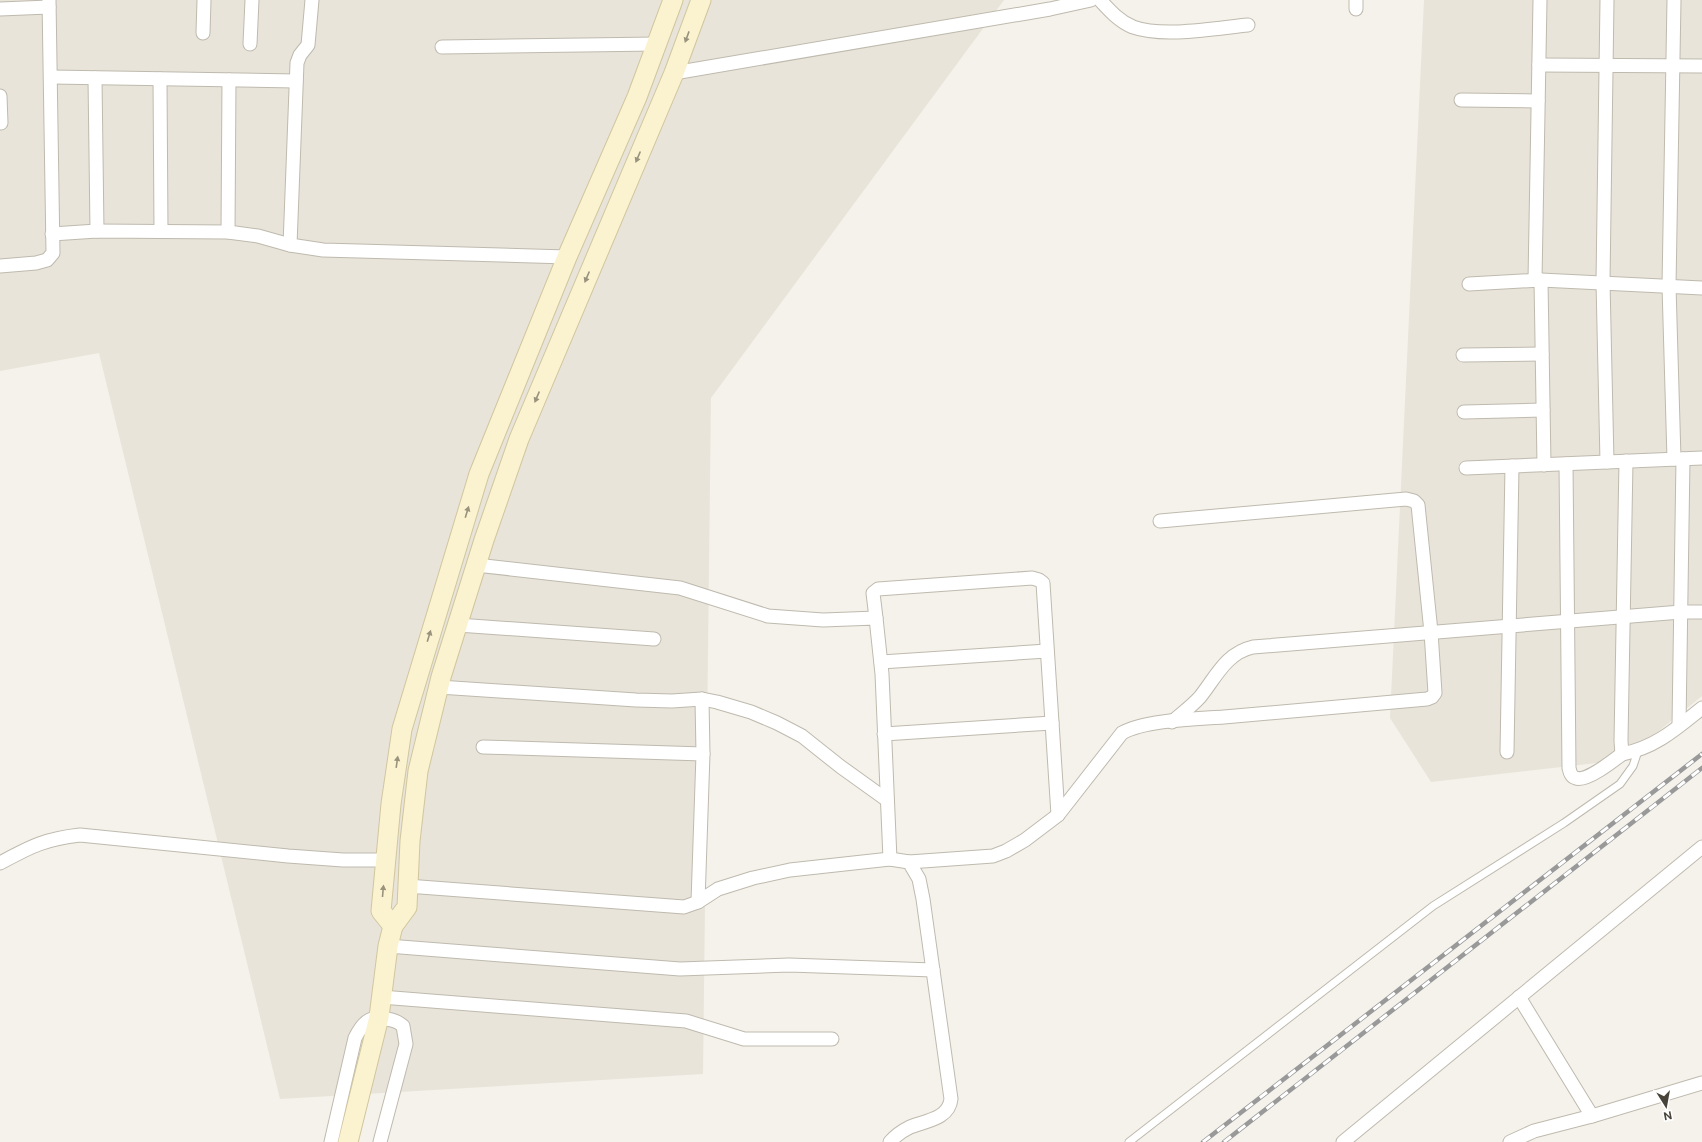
<svg xmlns="http://www.w3.org/2000/svg" width="1702" height="1142" font-family="'Public Sans',sans-serif">
<style>
.residential{fill:#e8e4da}
.lines{fill:none;stroke-linecap:round;stroke-linejoin:round}
.lane-casing{stroke:#bfbaae;stroke-width:9}
.street-casing{stroke:#bfbaae;stroke-width:15}
.secondary-casing{stroke:#d0c69e;stroke-width:21}
.lane{stroke:#fff;stroke-width:7}
.street{stroke:#fff;stroke-width:13}
.secondary{stroke:#fbf2cf;stroke-width:19}
.rail-casing{stroke:#999;stroke-width:4.5}
.rail{stroke:#fff;stroke-width:3;stroke-dasharray:9;stroke-linecap:butt}
.oneway{fill:#99927c}
</style>
<rect width="100%" height="100%" fill="#f4f2eb"/>
<g class="residential">
<polygon points="0,0 1004,0 711,398 703,1074 280,1099 99,353 0,371"/>
<polygon points="1424,0 1702,0 1702,696 1623,760 1431,782 1390,718"/>
</g>
<g class="lines">
<g class="lane-casing">
<polyline id="lane" points="1129,1142 1433,906 1564,823 1620,784 1633,766 1638,751"/>
</g>
<g class="street-casing">
<g id="street">
<path d="M 1100,0 C 1110,11 1119,21 1133,27 C 1163,38 1217,28 1248,25"/>
<polyline points="1356,0 1356,9"/>
<polyline points="1607,0 1603,282 1607,462"/>
<polyline points="0,9 49,7"/>
<polyline points="203,33 204,0"/>
<polyline points="250,44 252,0"/>
<polyline points="442,47 657,44"/>
<polyline points="1539,65 1702,66"/>
<polyline points="674,73 1050,9 1091,0"/>
<polyline points="51,77 296,81"/>
<polyline points="95,78 97,231"/>
<polyline points="160,79 161,231"/>
<polyline points="0,96 1,123"/>
<polyline points="1461,100 1538,101"/>
<polyline points="228,232 229,80"/>
<polyline points="52,234 97,231 228,232 258,236 290,245 323,250 567,257"/>
<polyline points="290,245 297,63 300,55 308,45 312,0"/>
<polyline points="0,266 36,263 47,260 53,253 49,0"/>
<polyline points="1535,280 1540,0"/>
<polyline points="1541,280 1544,465"/>
<polyline points="1469,284 1541,280 1702,288"/>
<polyline points="1463,355 1542,354"/>
<polyline points="1464,412 1543,410"/>
<polyline points="1674,459 1669,286 1674,0"/>
<path d="M 1626,461 L 1621,741 L 1622,754 C 1655,748 1677,728 1702,708"/>
<path d="M 1566,464 L 1569,768 C 1570,772 1571,777 1576,778 C 1586,782 1613,761 1622,754"/>
<polyline points="1466,468 1702,458"/>
<polyline points="476,565 680,588 768,616 823,620 876,618 882,674 890,859"/>
<polyline points="876,618 873,593 878,589 1032,578 1039,580 1043,583 1058,815"/>
<polyline points="458,625 654,639"/>
<polyline points="881,662 1047,651"/>
<polyline points="439,687 636,700 672,701 702,699 717,702 751,712 777,723 802,736 841,767 887,800"/>
<path d="M 1172,722 C 1181,714 1192,706 1200,697 C 1216,677 1226,653 1253,647 L 1681,612 L 1702,612"/>
<polyline points="1679,725 1683,459"/>
<polyline points="884,734 1052,723"/>
<polyline points="483,747 703,754"/>
<polyline points="1507,752 1512,466"/>
<path d="M 909,862 L 993,856 L 1006,851 L 1025,840 L 1058,815 L 1122,733 C 1145,720 1196,719 1224,717 C 1291,711 1359,705 1427,699 L 1432,697 L 1435,693 L 1431,632 L 1418,505 L 1414,501 L 1406,499 L 1160,521"/>
<path d="M 0,863 C 30,847 44,839 80,835 L 288,856 L 343,860 L 386,860"/>
<path d="M 407,886 L 684,907 L 698,902 L 718,889 L 753,878 L 790,870 L 890,859 L 909,862 L 919,879 L 923,899 L 951,1099 C 949,1119 925,1121 910,1127 C 902,1131 895,1136 890,1142"/>
<polyline points="698,902 703,754 702,699"/>
<polyline points="388,946 680,969 789,965 933,970"/>
<polyline points="381,997 686,1021 744,1039 832,1039"/>
<polyline points="1519,997 1592,1116"/>
<path d="M 331,1142 L 355,1038 C 362,1024 369,1015 386,1019 C 393,1020 397,1021 403,1026 L 406,1044 L 380,1142"/>
<polyline points="1343,1142 1702,847"/>
<polyline points="1510,1142 1534,1131 1592,1116 1702,1083"/>
</g>
</g>
<g class="secondary-casing">
<g id="secondary">
<polyline points="393,926 381,911 391,804 402,729 479,474 567,257 637,97 673,0"/>
<polyline points="348,1142 379,1017 388,946 393,926 407,907 410,841 418,771 441,677 484,540 519,439 674,73 701,0"/>
</g>
</g>
<use href="#lane" class="lane"/>
<use href="#street" class="street"/>
<use href="#secondary" class="secondary"/>
<g class="rail-casing">
<g id="rail">
<polyline points="1203,1142 1702,754"/>
<polyline points="1224,1142 1702,768"/>
</g>
</g>
<use href="#rail" class="rail"/>
</g>
<defs><path id="oneway-solid" d="M-6-.8H1V-3.2L6.5 0L1 3.2V.8H-6Z"/></defs>
<g class="oneway">
<use href="#oneway-solid" transform="translate(687 37) rotate(110)"/>
<use href="#oneway-solid" transform="translate(638 157) rotate(113)"/>
<use href="#oneway-solid" transform="translate(587 277) rotate(113)"/>
<use href="#oneway-solid" transform="translate(537 397) rotate(113)"/>
<use href="#oneway-solid" transform="translate(467 512) rotate(-73)"/>
<use href="#oneway-solid" transform="translate(429 636) rotate(-73)"/>
<use href="#oneway-solid" transform="translate(397 762) rotate(-82)"/>
<use href="#oneway-solid" transform="translate(383 891) rotate(-85)"/>
</g>
<g transform="translate(1666 1106) rotate(169)" stroke="#ffffff" stroke-width="3" paint-order="stroke">
<path d="M0-3L7 15L0 10L-7 15Z" fill="#484339"/>
<text y="-6" font-size="11" font-weight="bold" text-anchor="middle" fill="#484339">N</text>
</g>
</svg>
